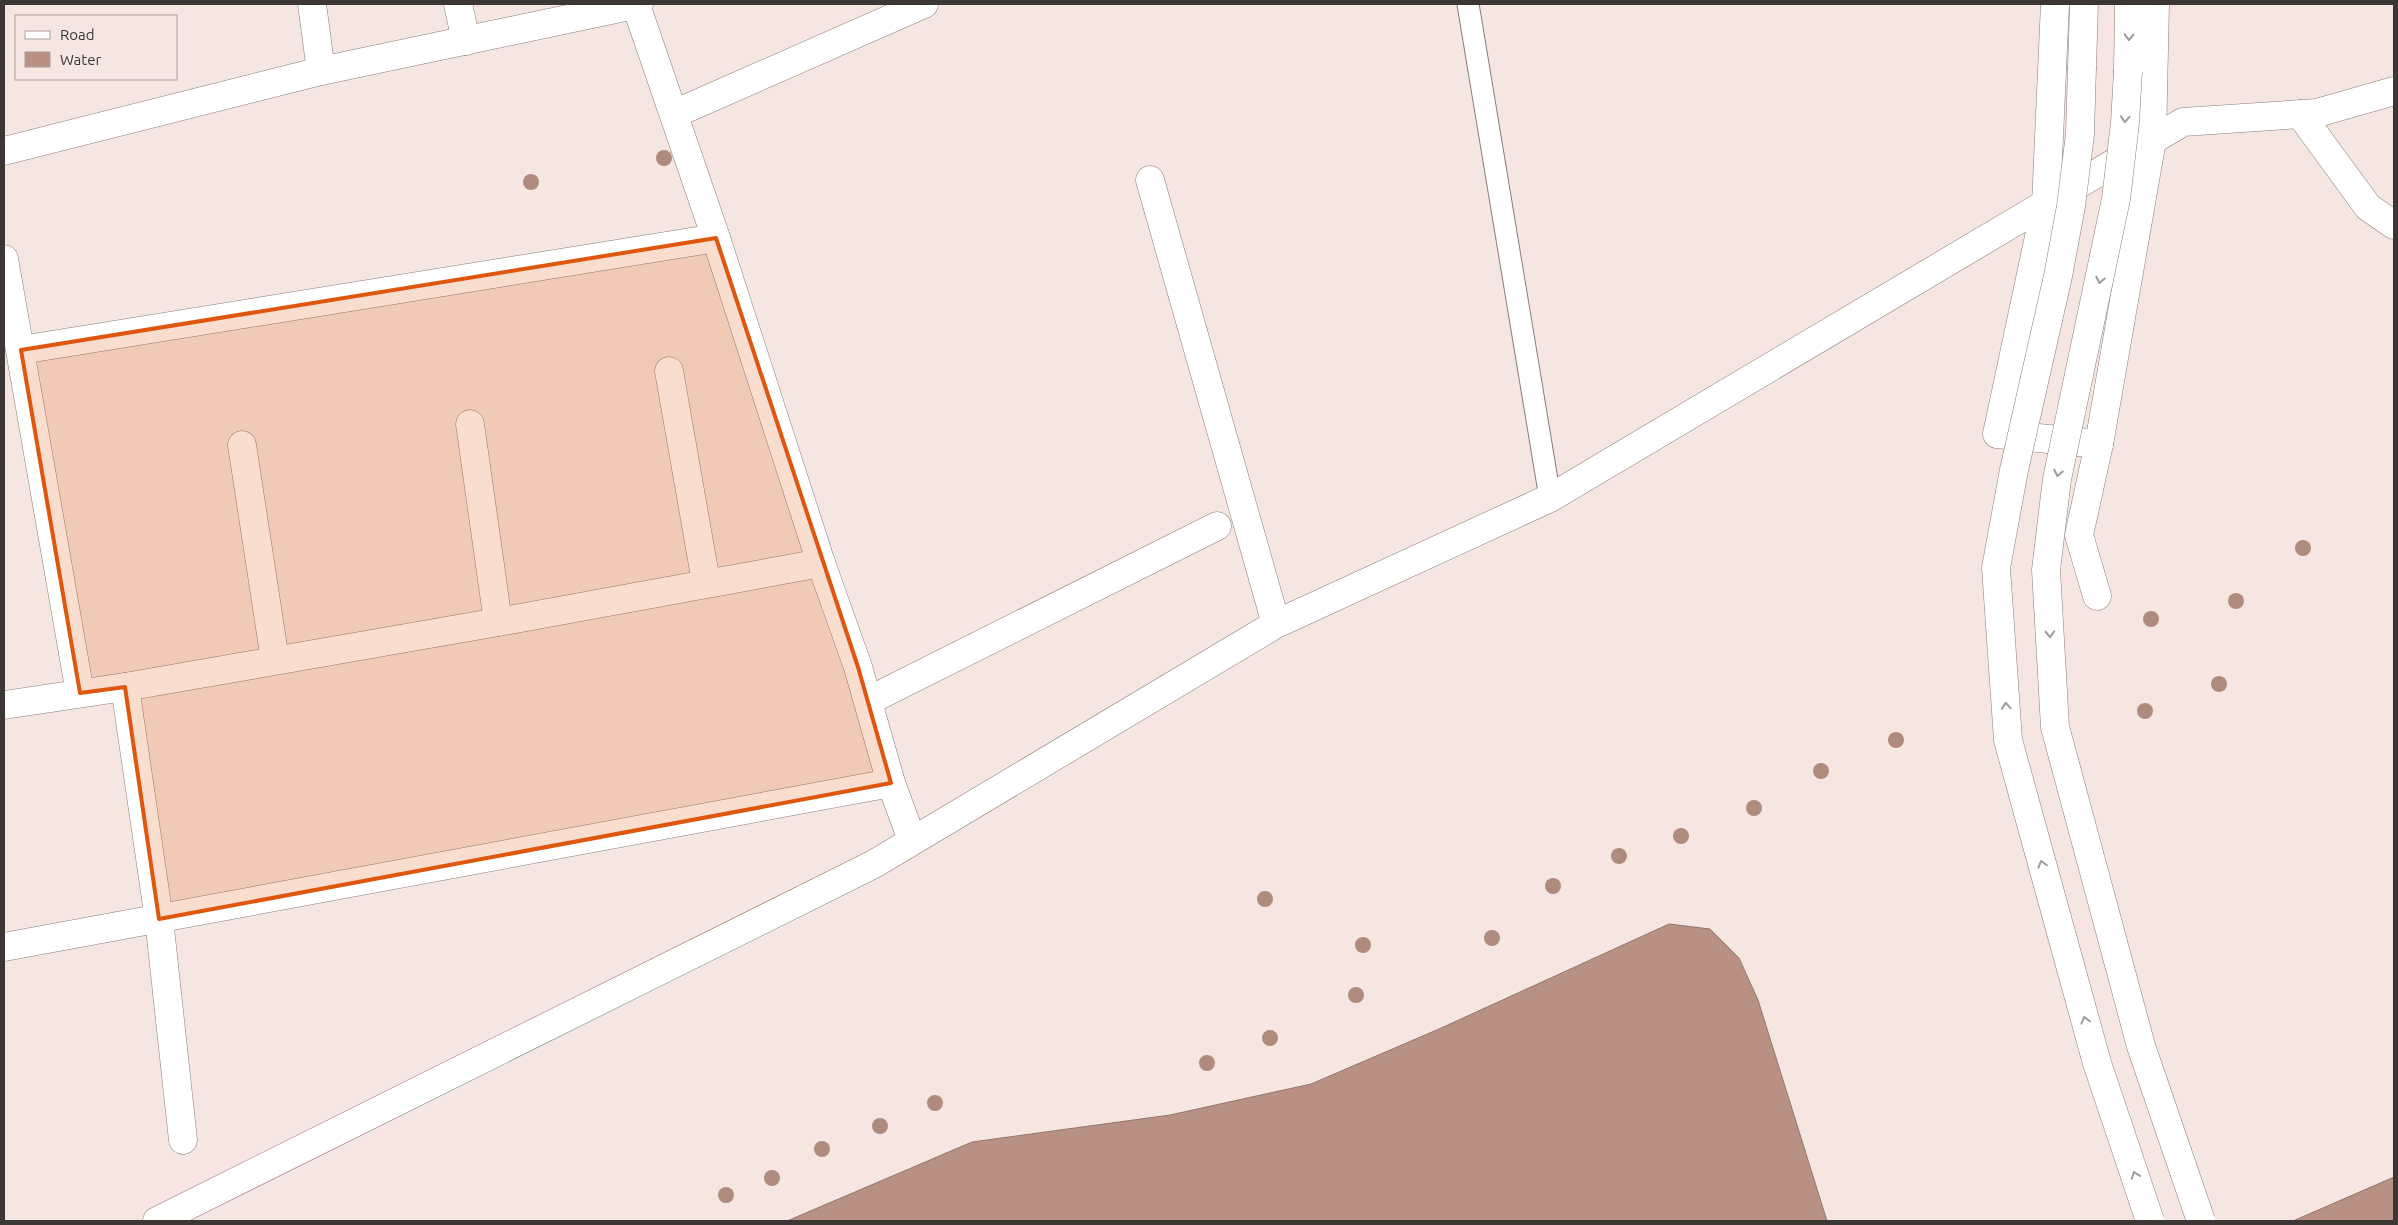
<svg xmlns="http://www.w3.org/2000/svg" width="2398" height="1225" font-family="Ubuntu,sans-serif">
<style>
.water{fill:#b89184;stroke:#93766c}
.lines{fill:none;stroke-linecap:round;stroke-linejoin:round}
.service-casing{stroke:#8a7d79;stroke-width:23}
.minor-casing{stroke:#8a7d79;stroke-width:29}
.tertiary-casing{stroke:#8a7d79;stroke-width:29}
.service{stroke:#fff;stroke-width:21}
.minor{stroke:#fff;stroke-width:28}
.tertiary{stroke:#fff;stroke-width:28}
.tertiary-bridge-casing{stroke:#8a7d79;stroke-width:29;stroke-linecap:butt}
.tertiary-bridge{stroke:#fff;stroke-width:28}
.tree{fill:#af8b7e}
.oneway{stroke:#9e9a9a}
.marked{fill:#df570e;fill-opacity:0.2;stroke:#df570e;stroke-width:4;stroke-linejoin:round}
</style>
<rect width="100%" height="100%" fill="#f5e6e1"/>
<g class="water">
<polygon points="1669,924 1710,929 1739,958 1758,1000 1827,1221 787,1221 972,1142 1170,1115 1311,1084 1439,1029"/>
<polygon points="2394,1177 2394,1221 2293,1221"/>
</g>
<g class="lines">
<g class="service-casing">
<polyline id="service" points="1468,4 1550,498"/>
</g>
<g class="minor-casing">
<g id="minor">
<polyline points="312,4 321,71"/>
<polyline points="458,4 466,41"/>
<polyline points="2055,4 2046,204 1997,434 2099,444 2152,140 2155,4"/>
<polyline points="636,5 716,238 821,563 858,667 891,783 912,840"/>
<polyline points="674,114 924,4"/>
<polyline points="2300,114 2368,207 2394,225"/>
<polyline points="4,151 321,71 639,4"/>
<polyline points="1150,180 1276,624"/>
<polyline points="4,259 80,693"/>
<polyline points="21,350 716,238"/>
<polyline points="669,371 706,582"/>
<polyline points="470,424 498,622"/>
<polyline points="242,445 275,660"/>
<polyline points="2097,596 2079,535 2099,444"/>
<polyline points="125,687 159,919 183,1140"/>
<polyline points="868,701 1217,526"/>
<polyline points="4,705 125,687 498,622 821,563"/>
<polyline points="4,947 891,783"/>
<polyline points="157,1221 874,864 1276,624 1550,498 2183,122 2317,113 2394,91"/>
</g>
</g>
<g class="tertiary-casing">
<g id="tertiary">
<polyline points="2082,67 2084,4"/>
<polyline points="2128,71 2129,4"/>
</g>
</g>
<use href="#service" class="service"/>
<use href="#minor" class="minor"/>
<use href="#tertiary" class="tertiary"/>
<g class="tertiary-bridge-casing">
<g id="tertiary-bridge">
<polyline points="2082,67 2080,134 2071,206 2058,276 2014,470 1996,568 2008,740 2097,1063 2150,1221"/>
<polyline points="2128,71 2125,123 2116,199 2057,479 2046,570 2055,727 2141,1046 2201,1221"/>
</g>
</g>
<use href="#tertiary-bridge" class="tertiary-bridge"/>
</g>
<g class="tree">
<circle cx="664" cy="158" r="8"/>
<circle cx="531" cy="182" r="8"/>
<circle cx="2303" cy="548" r="8"/>
<circle cx="2236" cy="601" r="8"/>
<circle cx="2151" cy="619" r="8"/>
<circle cx="2219" cy="684" r="8"/>
<circle cx="2145" cy="711" r="8"/>
<circle cx="1896" cy="740" r="8"/>
<circle cx="1821" cy="771" r="8"/>
<circle cx="1754" cy="808" r="8"/>
<circle cx="1681" cy="836" r="8"/>
<circle cx="1619" cy="856" r="8"/>
<circle cx="1553" cy="886" r="8"/>
<circle cx="1265" cy="899" r="8"/>
<circle cx="1492" cy="938" r="8"/>
<circle cx="1363" cy="945" r="8"/>
<circle cx="1356" cy="995" r="8"/>
<circle cx="1270" cy="1038" r="8"/>
<circle cx="1207" cy="1063" r="8"/>
<circle cx="935" cy="1103" r="8"/>
<circle cx="880" cy="1126" r="8"/>
<circle cx="822" cy="1149" r="8"/>
<circle cx="772" cy="1178" r="8"/>
<circle cx="726" cy="1195" r="8"/>
</g>
<defs><path id="oneway-chevron" d="M-2-3.5L2.5 0L-2 3.5" fill="none" stroke-width="1.6" stroke-linecap="round" stroke-linejoin="round" transform="scale(1.25)"/></defs>
<g class="oneway">
<use href="#oneway-chevron" transform="translate(2129 37) rotate(91)"/>
<use href="#oneway-chevron" transform="translate(2125 119) rotate(94)"/>
<use href="#oneway-chevron" transform="translate(2100 280) rotate(102)"/>
<use href="#oneway-chevron" transform="translate(2058 473) rotate(102)"/>
<use href="#oneway-chevron" transform="translate(2050 634) rotate(87)"/>
<use href="#oneway-chevron" transform="translate(2006 706) rotate(-94)"/>
<use href="#oneway-chevron" transform="translate(2042 864) rotate(-105)"/>
<use href="#oneway-chevron" transform="translate(2085 1020) rotate(-105)"/>
<use href="#oneway-chevron" transform="translate(2135 1175) rotate(-109)"/>
</g>
<path class="marked" d="M 716,238 L 858,667 L 891,783 L 159,919 L 125,687 L 80,693 L 21,350 Z"/>
<rect width="2398" height="1225" fill="none" stroke="#3c3634" stroke-width="10"/>
<rect x="15" y="15" width="162" height="65" fill="#f5e6e1" stroke="#aba09c"/>
<rect x="25" y="31" width="25" height="8" fill="#ffffff" stroke="#aba09c"/>
<text x="60" y="40" font-size="15" fill="#3c3634">Road</text>
<rect x="25" y="52" width="25" height="15" fill="#b89184" stroke="#aba09c"/>
<text x="60" y="65" font-size="15" fill="#3c3634">Water</text>
</svg>
